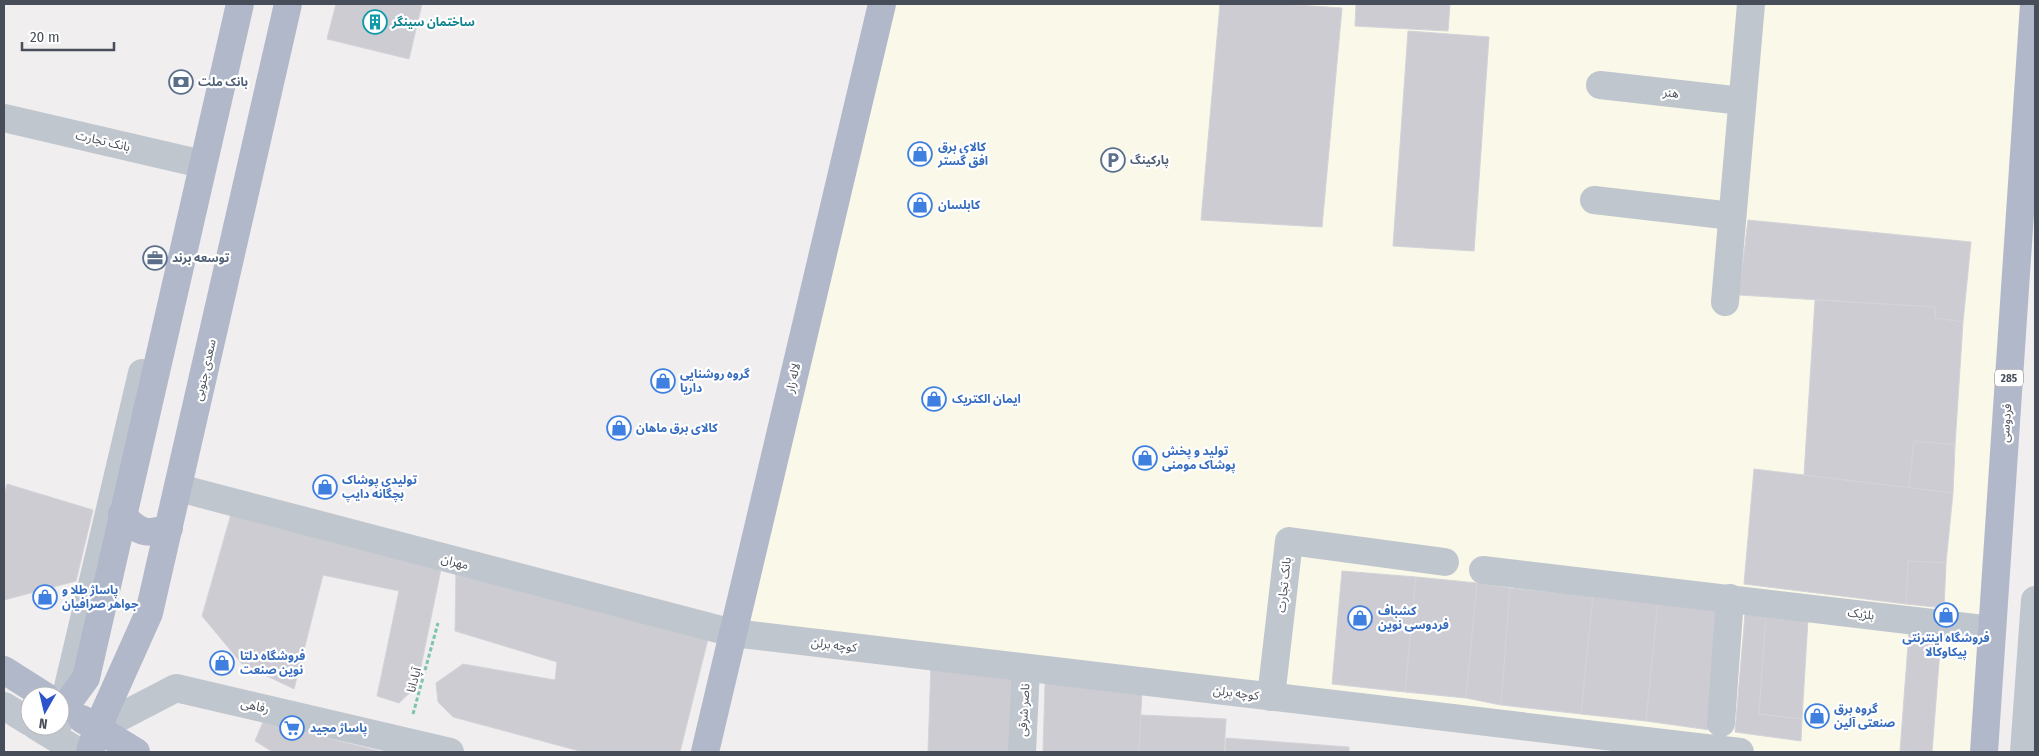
<svg xmlns="http://www.w3.org/2000/svg" width="2039" height="756" font-family="'Fira Sans Condensed','Noto Sans Arabic',sans-serif">
<style>
.commercial{fill:#f9f8e9}
.building{fill:#ccccd2;stroke:#d3d3d9}
.lines{fill:none;stroke-linecap:round;stroke-linejoin:round}
.path{stroke:#7dc3ae;stroke-width:3;stroke-dasharray:4 2.5;stroke-linecap:butt}
.minor{stroke:#c0c6ce;stroke-width:28}
.major{stroke:#b1b8ca;stroke-width:28}
.labels{text-anchor:middle;dominant-baseline:central;stroke-width:4.5;stroke-linejoin:round;paint-order:stroke}
.shield{fill:#fff;stroke:#7f838b;stroke-width:1}
.shield-label{font-size:11px;font-weight:bold;fill:#484e59}
.culture-label{font-size:12px;font-weight:bold;fill:#0d838f;stroke:#fff;text-anchor:start}
.service-label{font-size:12px;font-weight:bold;fill:#4e5e75;stroke:#fff;text-anchor:start}
.street-label{font-size:12px;fill:#484e59;stroke:#fff}
.shop-label{font-size:12px;font-weight:bold;fill:#366cbe;stroke:#fff;text-anchor:start}
</style>
<rect width="100%" height="100%" fill="#f0eeee"/>
<polygon class="commercial" points="882,4 2034,4 1984,752 1735,752 733,633"/>
<g class="building">
<polygon points="336,4 422,4 409,59 327,39"/>
<polygon points="1220,4 1282,4 1342,8 1322,227 1201,220"/>
<polygon points="1356,4 1450,4 1448,31 1355,26"/>
<polygon points="1408,31 1489,37 1474,251 1393,246"/>
<polygon points="1748,220 1971,242 1963,322 1935,318 1935,307 1739,295"/>
<polygon points="1815,300 1935,307 1935,318 1963,322 1955,445 1914,441 1909,488 1804,475"/>
<polygon points="1914,441 1955,445 1953,493 1909,488"/>
<polygon points="1754,469 1953,493 1946,563 1908,561 1906,604 1744,584"/>
<polygon points="7,484 93,510 76,581 4,600 4,496"/>
<polygon points="231,514 441,569 417,686 399,703 377,696 399,591 323,575 294,689 242,664 202,616"/>
<polygon points="1908,561 1946,563 1944,608 1906,604"/>
<polygon points="456,571 709,635 680,752 583,752 453,717 438,702 436,683 463,664 555,680 557,662 455,631"/>
<polygon points="1342,571 1416,577 1405,692 1332,684"/>
<polygon points="1416,577 1477,583 1466,698 1405,692"/>
<polygon points="1477,583 1510,588 1501,705 1466,698"/>
<polygon points="1510,588 1593,596 1581,714 1501,705"/>
<polygon points="1593,596 1658,602 1646,721 1581,714"/>
<polygon points="1658,602 1718,609 1710,730 1646,721"/>
<polygon points="1745,614 1766,615 1759,714 1802,719 1801,741 1735,732"/>
<polygon points="1766,615 1808,619 1802,719 1759,714"/>
<polygon points="1909,632 1941,637 1932,752 1900,751"/>
<polygon points="931,663 1018,673 1013,752 928,752"/>
<polygon points="1045,683 1142,691 1139,752 1043,752"/>
<polygon points="1141,715 1226,719 1224,752 1139,752"/>
<polygon points="263,722 383,752 273,752 255,741"/>
<polygon points="1226,738 1349,747 1349,752 1225,752"/>
</g>
<g class="lines">
<polyline class="path" points="413,714 438,623"/>
<g class="minor">
<polyline points="1600,85 1742,101"/>
<polyline points="4,118 202,164"/>
<polyline points="1594,200 1732,216"/>
<polyline points="1725,302 1751,4"/>
<polyline points="179,488 733,633 1740,752"/>
<polyline points="1483,570 1992,630"/>
<polyline points="1271,697 1289,541 1445,562"/>
<polyline points="4,706 30,722"/>
<polyline points="60,721 142,373"/>
<polyline points="1721,723 1730,598"/>
<polyline points="36,726 79,752"/>
<polyline points="97,729 176,688 450,752"/>
<polyline points="1022,752 1026,668"/>
<polyline points="2024,752 2035,600"/>
</g>
<g class="major">
<path d="M 122,514 C 136,532 147,536 169,528"/>
<polyline points="4,670 45,696"/>
<polyline points="64,708 86,678 240,4"/>
<polyline points="82,719 136,752"/>
<polyline points="90,752 97,729 149,613 288,4"/>
<polyline points="705,752 882,4"/>
<polyline points="1984,752 2034,4"/>
</g>
</g>
<defs>
<g id="building-ring" transform="scale(1.25)"><circle r="9.5" fill="#fff" stroke="#0f9aa8" stroke-width="1.5"/><path d="M-4-6H4V6H1V3H-1V6H-4ZM-2.5-4.3h1.7v1.8h-1.7ZM.8-4.3h1.7v1.8H.8ZM-2.5-1h1.7V.8h-1.7ZM.8-1h1.7V.8H.8Z" fill="#0f9aa8"/></g>
<g id="bank-ring" transform="scale(1.25)"><circle r="9.5" fill="#fff" stroke="#5c6f8a" stroke-width="1.5"/><path d="M-6-4H6V4H-6ZM0-2.3a2.3 2.3 0 1 0 0 4.6a2.3 2.3 0 1 0 0-4.6Z" fill="#5c6f8a"/></g>
<g id="shop-ring" transform="scale(1.25)"><circle r="9.5" fill="#fff" stroke="#3f7fe0" stroke-width="1.5"/><path d="M-5-2.5h2.3a2.7 3.5 0 0 1 5.4 0H5L5.5 6h-11ZM-1.5-2.5h3a1.5 2.3 0 0 0-3 0Z" fill="#3f7fe0"/></g>
<g id="parking-ring" transform="scale(1.25)"><circle r="9.5" fill="#fff" stroke="#5c6f8a" stroke-width="1.5"/><path d="M-3.5-5.5H1a3.5 3.5 0 0 1 0 7H-1V5.5H-3.5ZM-1-3.4V-.6H.8a1.4 1.4 0 0 0 0-2.8Z" fill="#5c6f8a"/></g>
<g id="office-ring" transform="scale(1.25)"><circle r="9.5" fill="#fff" stroke="#5c6f8a" stroke-width="1.5"/><path d="M-6-3h4V-5.5h4V-3h4V5H-6ZM-1-4.5V-3h2v-1.5ZM-6 0V1H6V0Z" fill="#5c6f8a"/></g>
<g id="supermarket-ring" transform="scale(1.25)"><circle r="9.5" fill="#fff" stroke="#3f7fe0" stroke-width="1.5"/><path d="M-6-5.5h2.5l.6 2H6L4.5 2H-2.5L-4.4-4H-6ZM-1.5 3.2a1.3 1.3 0 1 0 .1 0ZM3 3.2a1.3 1.3 0 1 0 .1 0Z" fill="#3f7fe0"/></g>
</defs>
<g fill-rule="evenodd">
<use href="#building-ring" x="375" y="22"/>
<use href="#bank-ring" x="181" y="82"/>
<use href="#shop-ring" x="920" y="154"/>
<use href="#parking-ring" x="1113" y="160"/>
<use href="#shop-ring" x="920" y="205"/>
<use href="#office-ring" x="155" y="258"/>
<use href="#shop-ring" x="663" y="381"/>
<use href="#shop-ring" x="934" y="399"/>
<use href="#shop-ring" x="619" y="428"/>
<use href="#shop-ring" x="1145" y="458"/>
<use href="#shop-ring" x="325" y="487"/>
<use href="#shop-ring" x="45" y="597"/>
<use href="#shop-ring" x="1946" y="615"/>
<use href="#shop-ring" x="1360" y="618"/>
<use href="#shop-ring" x="222" y="663"/>
<use href="#shop-ring" x="1817" y="716"/>
<use href="#supermarket-ring" x="292" y="728"/>
</g>
<g class="labels">
<rect class="shield" x="1995" y="369.5" width="28" height="17" rx="4"/>
<g class="shield-label">
<text x="2009" y="378">285</text>
</g>
<g class="culture-label">
<text x="392" y="22">ساختمان سینگر</text>
</g>
<g class="service-label">
<text x="198" y="82">بانک ملت</text>
<text x="1130" y="160">پارکینگ</text>
<text x="172" y="258">توسعه برند</text>
</g>
<g class="street-label">
<text transform="translate(1671 93) rotate(7)">هنر</text>
<text transform="translate(103 141) rotate(13)">بانک تجارت</text>
<text transform="translate(205 370) rotate(-77)">سعدی جنوبی</text>
<text transform="translate(793 378) rotate(-77)">لاله زار</text>
<text transform="translate(2006 423) rotate(-86)">فردوسی</text>
<text transform="translate(455 562) rotate(15)">مهران</text>
<text transform="translate(1284 585) rotate(-84)">بانک تجارت</text>
<text transform="translate(1861 614) rotate(7)">بلژیک</text>
<text transform="translate(834 645) rotate(7)">کوچه برلن</text>
<text transform="translate(414 680) rotate(-75)">آپادانا</text>
<text transform="translate(1236 693) rotate(7)">کوچه برلن</text>
<text transform="translate(255 706) rotate(13)">رفاهی</text>
<text transform="translate(1024 710) rotate(-87)">ناصر شرقی</text>
</g>
<g class="shop-label">
<text x="938" y="147">کالای برق<tspan x="938" dy="14">افق گستر</tspan></text>
<text x="938" y="205">کابلسان</text>
<text x="680" y="374">گروه روشنایی<tspan x="680" dy="14">داریا</tspan></text>
<text x="952" y="399">ایمان الکتریک</text>
<text x="636" y="428">کالای برق ماهان</text>
<text x="1162" y="451">تولید و پخش<tspan x="1162" dy="14">پوشاک مومنی</tspan></text>
<text x="342" y="480">تولیدی پوشاک<tspan x="342" dy="14">بچگانه دایپ</tspan></text>
<text x="62" y="590">پاساژ طلا و<tspan x="62" dy="14">جواهر صرافیان</tspan></text>
<text x="1378" y="611">کشباف<tspan x="1378" dy="14">فردوسی نوین</tspan></text>
<text x="1946" y="638" text-anchor="middle">فروشگاه اینترنتی<tspan x="1946" dy="14">پیکاوکالا</tspan></text>
<text x="240" y="656">فروشگاه دلتا<tspan x="240" dy="14">نوین صنعت</tspan></text>
<text x="1834" y="709">گروه برق<tspan x="1834" dy="14">صنعتی آلین</tspan></text>
<text x="310" y="728">پاساژ مجید</text>
</g>
</g>
<rect width="2039" height="756" fill="none" stroke="#484e59" stroke-width="10"/>
<g transform="translate(45 711) rotate(188)"><circle r="24" fill="#ffffff" stroke="#b6b8bd"/>
<path d="M0-4L9 19L0 12L-9 19Z" fill="#2d54cb"/>
<text y="-8" font-size="14" font-weight="bold" text-anchor="middle" fill="#484e59">N</text>
</g>
<path d="M22 42v8h92v-8" fill="none" stroke="#484e59" stroke-width="2.5"/>
<text x="30" y="42" font-size="15" fill="#484e59" stroke="#ffffff" stroke-width="4" paint-order="stroke">20 m</text>
</svg>
